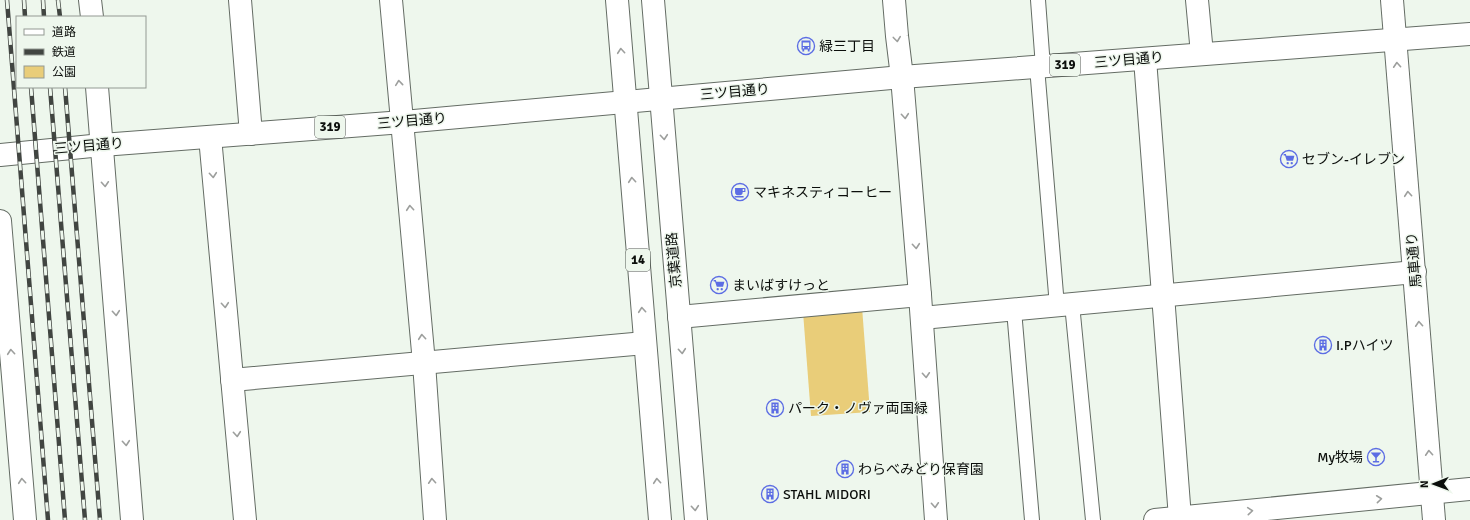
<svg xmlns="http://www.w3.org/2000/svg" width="1470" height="520" font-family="Signika,'Noto Sans JP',sans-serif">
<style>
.green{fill:#e9cd79}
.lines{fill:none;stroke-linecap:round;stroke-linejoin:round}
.service-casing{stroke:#646c64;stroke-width:16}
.minor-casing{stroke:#646c64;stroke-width:24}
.primary-casing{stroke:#646c64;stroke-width:24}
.trunk-casing{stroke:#646c64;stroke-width:24}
.service{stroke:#fff;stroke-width:14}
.minor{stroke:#fff;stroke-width:22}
.primary{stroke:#fff;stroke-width:22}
.trunk{stroke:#fff;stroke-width:22}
.rail-casing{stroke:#414541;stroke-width:4.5}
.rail{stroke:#eef7ed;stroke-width:3;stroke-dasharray:9;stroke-linecap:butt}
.oneway{stroke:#9d9f9d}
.labels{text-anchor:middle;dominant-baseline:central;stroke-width:3;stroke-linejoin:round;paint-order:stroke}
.shield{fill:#eef7ed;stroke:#4f544f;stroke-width:1}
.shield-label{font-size:13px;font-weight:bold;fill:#0b0e0b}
.poi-label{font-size:14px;fill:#0b0e0b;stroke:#eef7ed;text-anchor:start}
.street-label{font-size:14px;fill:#0b0e0b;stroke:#eef7ed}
</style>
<rect width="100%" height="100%" fill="#eef7ed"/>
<polygon class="green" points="862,307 870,412 811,416 803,312"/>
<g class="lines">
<g class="service-casing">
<g id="service">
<polyline points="1038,0 1043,67"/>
<polyline points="1037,67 1057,306"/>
<polyline points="1072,304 1093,520"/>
<polyline points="1014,310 1032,520"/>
</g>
</g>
<g class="minor-casing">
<g id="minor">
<polyline points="90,0 92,17"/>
<polyline points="240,0 251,134"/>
<polyline points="391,0 424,363 435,520"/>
<polyline points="894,0 897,36 902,77 920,295 936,520"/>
<polyline points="1197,0 1202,54"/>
<polyline points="1392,0 1434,520"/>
<polyline points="1145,59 1180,518"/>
<polyline points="97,87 132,520"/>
<polyline points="210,137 245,520"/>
<polyline points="0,221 25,520"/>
<polyline points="679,317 920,295"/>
<polyline points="922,318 1415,272"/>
<polyline points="232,380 645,343"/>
<polyline points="1155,520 1470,489"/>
</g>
</g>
<g class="primary-casing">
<polyline id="primary" points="0,155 102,145 403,122 902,77 1470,34"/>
</g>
<g class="trunk-casing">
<g id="trunk">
<polyline points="617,0 660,520"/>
<polyline points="653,0 696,520"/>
</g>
</g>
<use href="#service" class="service"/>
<use href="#minor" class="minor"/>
<use href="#primary" class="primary"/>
<use href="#trunk" class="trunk"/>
<g class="rail-casing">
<g id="rail">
<polyline points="7,0 48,520"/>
<polyline points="24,0 25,17"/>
<polyline points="43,0 44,17"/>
<polyline points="58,0 60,17"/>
<polyline points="31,87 65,520"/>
<polyline points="50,87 85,520"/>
<polyline points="65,87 100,520"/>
</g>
</g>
<use href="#rail" class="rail"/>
</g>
<defs><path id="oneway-chevron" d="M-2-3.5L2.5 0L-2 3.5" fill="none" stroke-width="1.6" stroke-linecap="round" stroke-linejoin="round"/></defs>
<g class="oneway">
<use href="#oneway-chevron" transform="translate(897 39) rotate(83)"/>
<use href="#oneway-chevron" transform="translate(621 51) rotate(-95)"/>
<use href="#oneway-chevron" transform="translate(1397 65) rotate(-94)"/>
<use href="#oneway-chevron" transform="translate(399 83) rotate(-96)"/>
<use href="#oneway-chevron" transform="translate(905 116) rotate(85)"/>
<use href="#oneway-chevron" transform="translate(664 137) rotate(85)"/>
<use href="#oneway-chevron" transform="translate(213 175) rotate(85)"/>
<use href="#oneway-chevron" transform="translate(632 180) rotate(-95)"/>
<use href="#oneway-chevron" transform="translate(105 184) rotate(86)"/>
<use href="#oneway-chevron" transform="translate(1408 194) rotate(-95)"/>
<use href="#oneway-chevron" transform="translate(410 208) rotate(-95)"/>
<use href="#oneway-chevron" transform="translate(916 246) rotate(85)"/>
<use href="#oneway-chevron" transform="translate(225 305) rotate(85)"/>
<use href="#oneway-chevron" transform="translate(642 310) rotate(-95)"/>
<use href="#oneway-chevron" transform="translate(116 313) rotate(85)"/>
<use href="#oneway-chevron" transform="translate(1419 324) rotate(-94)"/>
<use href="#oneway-chevron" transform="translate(422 337) rotate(-95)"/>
<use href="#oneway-chevron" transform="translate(682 351) rotate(85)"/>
<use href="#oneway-chevron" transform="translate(11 352) rotate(-95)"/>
<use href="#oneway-chevron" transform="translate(926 375) rotate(86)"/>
<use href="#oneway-chevron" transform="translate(237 434) rotate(85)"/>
<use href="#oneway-chevron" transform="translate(126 443) rotate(85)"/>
<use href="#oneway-chevron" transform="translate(1429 453) rotate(-94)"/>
<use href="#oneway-chevron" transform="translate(22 481) rotate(-95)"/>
<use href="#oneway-chevron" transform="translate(432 481) rotate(-94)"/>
<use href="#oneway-chevron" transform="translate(657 481) rotate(-95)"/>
<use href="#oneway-chevron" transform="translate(1379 499) rotate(-6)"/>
<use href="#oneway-chevron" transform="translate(935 505) rotate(86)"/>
<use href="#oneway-chevron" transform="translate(695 508) rotate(85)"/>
<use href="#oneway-chevron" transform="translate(1250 511) rotate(-5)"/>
</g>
<defs>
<g id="bus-ring" transform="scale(0.9)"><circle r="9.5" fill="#eef7ed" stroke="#5c6de4" stroke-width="1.5"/><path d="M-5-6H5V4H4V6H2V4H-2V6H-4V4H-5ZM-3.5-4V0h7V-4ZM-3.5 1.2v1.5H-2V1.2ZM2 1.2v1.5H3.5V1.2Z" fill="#5c6de4"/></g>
<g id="supermarket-ring" transform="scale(0.9)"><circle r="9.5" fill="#eef7ed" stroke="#5c6de4" stroke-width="1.5"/><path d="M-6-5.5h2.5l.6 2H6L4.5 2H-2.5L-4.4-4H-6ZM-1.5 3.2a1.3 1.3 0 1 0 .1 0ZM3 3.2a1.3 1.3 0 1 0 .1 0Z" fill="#5c6de4"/></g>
<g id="cafe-ring" transform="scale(0.9)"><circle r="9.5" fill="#eef7ed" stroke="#5c6de4" stroke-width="1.5"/><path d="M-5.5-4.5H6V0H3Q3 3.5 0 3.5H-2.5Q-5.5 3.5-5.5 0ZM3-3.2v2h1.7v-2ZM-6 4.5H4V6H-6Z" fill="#5c6de4"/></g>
<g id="building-ring" transform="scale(0.9)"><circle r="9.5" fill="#eef7ed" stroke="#5c6de4" stroke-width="1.5"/><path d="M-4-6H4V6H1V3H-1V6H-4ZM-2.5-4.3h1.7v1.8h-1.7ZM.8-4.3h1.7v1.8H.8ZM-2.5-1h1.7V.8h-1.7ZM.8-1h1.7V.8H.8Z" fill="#5c6de4"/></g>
<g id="bar-ring" transform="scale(0.9)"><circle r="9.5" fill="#eef7ed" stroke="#5c6de4" stroke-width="1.5"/><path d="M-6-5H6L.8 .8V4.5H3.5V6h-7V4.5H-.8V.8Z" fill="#5c6de4"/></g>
</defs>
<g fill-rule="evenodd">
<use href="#bus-ring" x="806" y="46"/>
<use href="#supermarket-ring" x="1289" y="159"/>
<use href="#cafe-ring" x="740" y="192"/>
<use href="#supermarket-ring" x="719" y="285"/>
<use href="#building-ring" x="1323" y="345"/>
<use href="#building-ring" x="775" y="408"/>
<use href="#bar-ring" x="1376" y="457"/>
<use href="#building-ring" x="845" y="469"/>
<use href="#building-ring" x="770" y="494"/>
</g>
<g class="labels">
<g class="shield">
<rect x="1050" y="54" width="30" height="22" rx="3"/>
<rect x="315" y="116" width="30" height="22" rx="3"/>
<rect x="626" y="249" width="24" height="22" rx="3"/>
</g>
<g class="shield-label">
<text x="1065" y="65">319</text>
<text x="330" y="127">319</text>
<text x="638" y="260">14</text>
</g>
<g class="poi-label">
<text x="819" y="46">緑三丁目</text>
<text x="1302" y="159">セブン-イレブン</text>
<text x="753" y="192">マキネスティコーヒー</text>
<text x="732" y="285">まいばすけっと</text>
<text x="1336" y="345">I.Pハイツ</text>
<text x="788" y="408">パーク・ノヴァ両国緑</text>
<text x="1363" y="457" text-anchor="end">My牧場</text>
<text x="858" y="469">わらべみどり保育園</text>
<text x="783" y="494">STAHL MIDORI</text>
</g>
<g class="street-label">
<text transform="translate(1129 60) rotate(-5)">三ツ目通り</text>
<text transform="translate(735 92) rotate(-5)">三ツ目通り</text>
<text transform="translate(412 121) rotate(-5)">三ツ目通り</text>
<text transform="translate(89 146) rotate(-5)">三ツ目通り</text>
<text transform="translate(674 260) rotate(-95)">京葉道路</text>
<text transform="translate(1414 260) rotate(-95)">馬車通り</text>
</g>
</g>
<rect x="16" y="16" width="130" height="72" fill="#eef7ed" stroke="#939a93"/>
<rect x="24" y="29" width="20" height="6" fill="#ffffff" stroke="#939a93"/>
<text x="52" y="36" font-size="12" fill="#0b0e0b">道路</text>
<rect x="24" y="49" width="20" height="6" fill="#414541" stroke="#939a93"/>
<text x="52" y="56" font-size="12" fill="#0b0e0b">鉄道</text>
<rect x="24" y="66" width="20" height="12" fill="#e9cd79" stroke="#939a93"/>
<text x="52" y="76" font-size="12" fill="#0b0e0b">公園</text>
<g transform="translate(1434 484) rotate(269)" stroke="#eef7ed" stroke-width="3" paint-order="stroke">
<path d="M0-3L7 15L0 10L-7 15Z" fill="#0b0e0b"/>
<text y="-6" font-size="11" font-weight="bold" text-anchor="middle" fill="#0b0e0b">N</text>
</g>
</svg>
